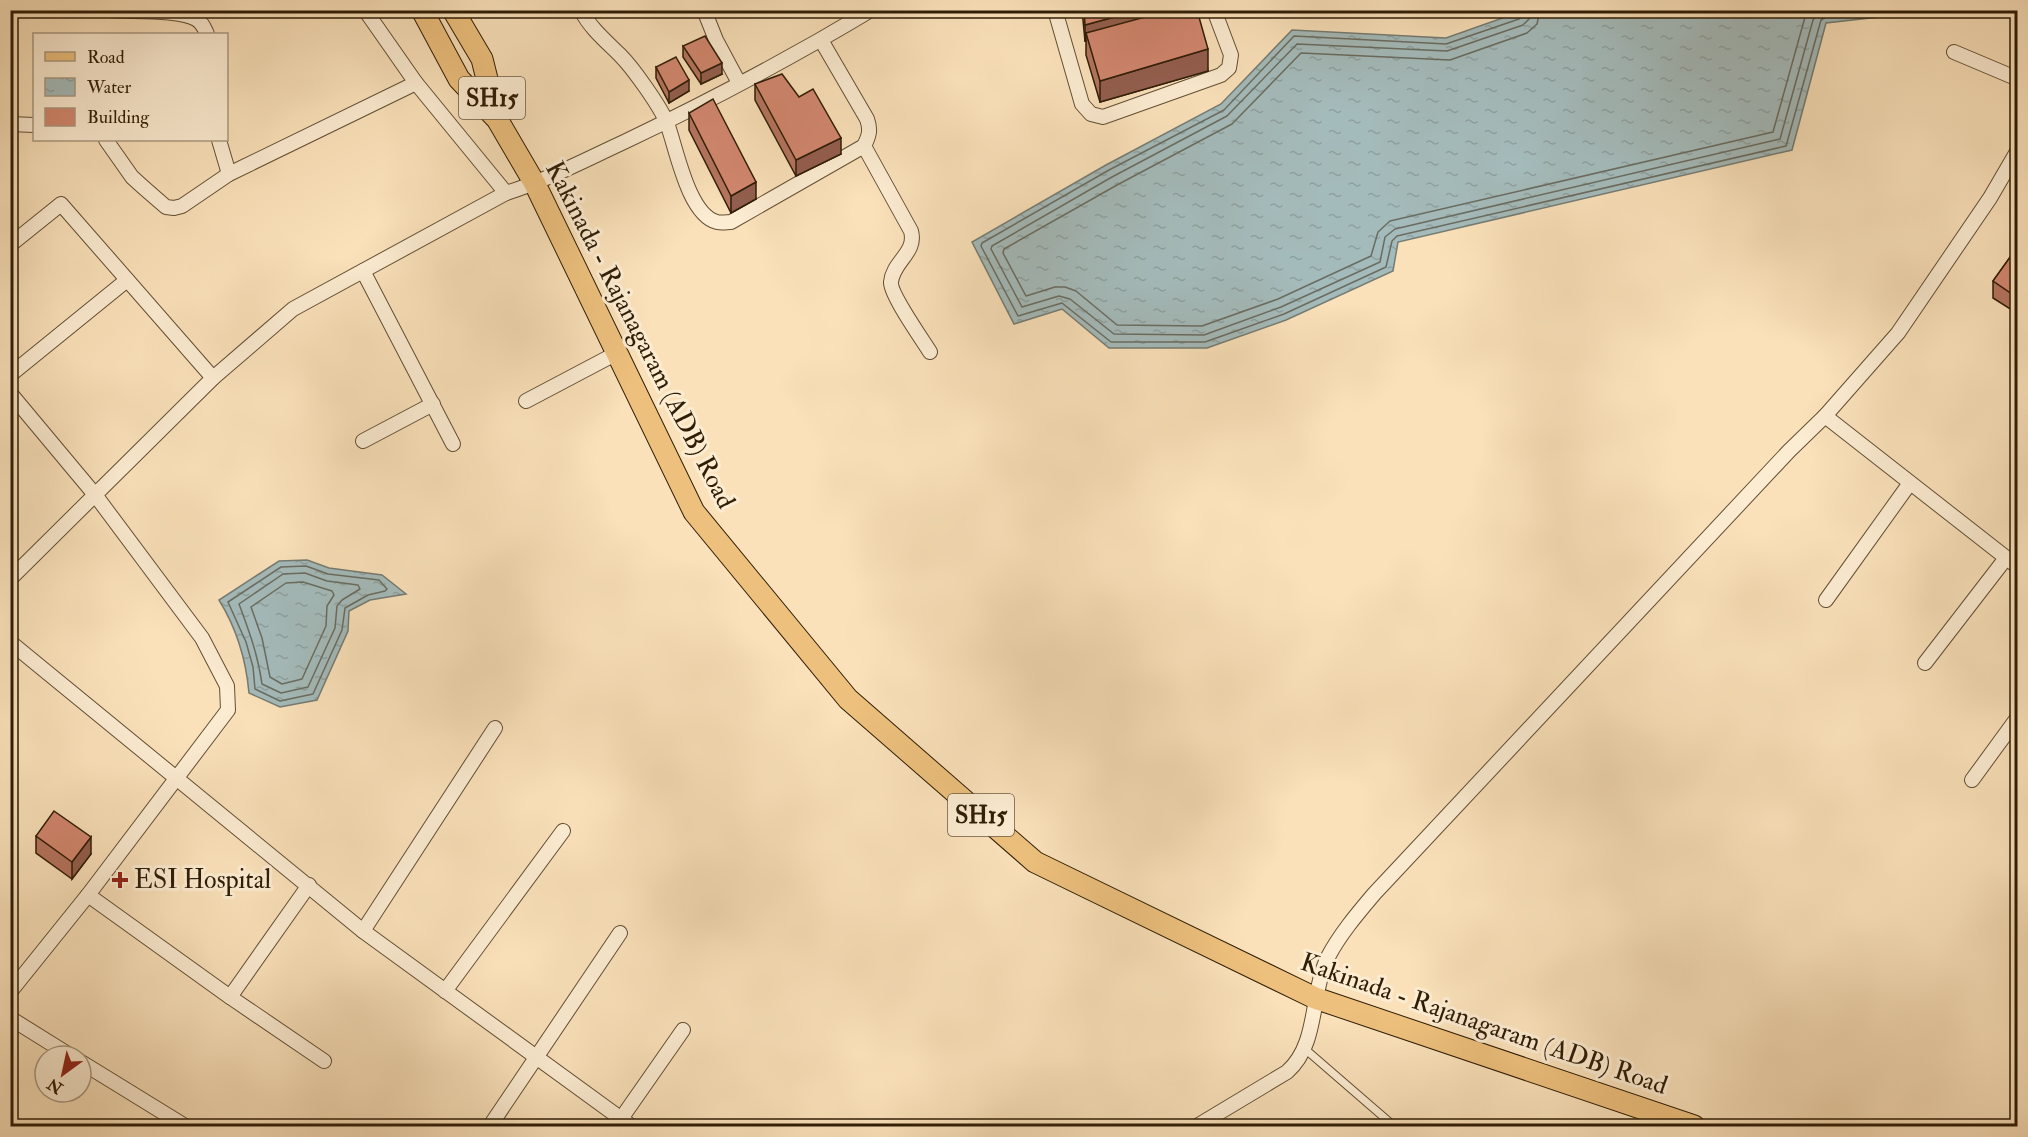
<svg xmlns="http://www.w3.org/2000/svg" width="2028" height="1137" font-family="'IM FELL Double Pica',serif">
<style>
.water{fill:url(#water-ripples);stroke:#757c73;stroke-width:1.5}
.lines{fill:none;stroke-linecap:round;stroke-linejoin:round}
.shore{stroke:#6a6c60;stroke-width:1.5}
.service-casing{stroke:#624e33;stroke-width:9}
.minor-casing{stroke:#624e33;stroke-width:16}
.primary-casing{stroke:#2f1d06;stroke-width:23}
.service{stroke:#fcecd2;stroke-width:7}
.minor{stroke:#fcecd2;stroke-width:14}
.primary{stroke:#edc07d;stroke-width:21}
.wall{fill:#b5745f;stroke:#2f1d06;stroke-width:1.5}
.shaded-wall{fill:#935e4e;stroke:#2f1d06;stroke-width:1.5}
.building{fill:#d2876f;stroke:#2f1d06;stroke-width:1.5}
.poi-dot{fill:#8f2418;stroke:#fcecd2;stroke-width:2}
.labels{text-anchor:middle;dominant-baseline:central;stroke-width:6;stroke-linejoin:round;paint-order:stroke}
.shield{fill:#fcecd2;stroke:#6c5b43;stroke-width:1.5}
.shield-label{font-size:24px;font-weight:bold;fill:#2f1d06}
.street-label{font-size:26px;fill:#2f1d06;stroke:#fcecd2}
.poi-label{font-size:26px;fill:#2f1d06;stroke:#fcecd2;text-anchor:start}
</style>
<defs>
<pattern id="water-ripples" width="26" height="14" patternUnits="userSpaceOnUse" patternTransform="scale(1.5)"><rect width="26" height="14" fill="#a4bbbb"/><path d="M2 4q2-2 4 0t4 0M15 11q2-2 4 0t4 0" fill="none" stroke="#8ea09f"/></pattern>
</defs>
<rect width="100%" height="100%" fill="#fae1ba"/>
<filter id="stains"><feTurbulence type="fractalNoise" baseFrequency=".00333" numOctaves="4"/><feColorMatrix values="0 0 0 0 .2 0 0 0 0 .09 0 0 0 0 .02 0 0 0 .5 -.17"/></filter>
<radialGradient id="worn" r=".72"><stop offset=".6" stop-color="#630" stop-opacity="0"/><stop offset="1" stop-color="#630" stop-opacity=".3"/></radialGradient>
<g class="water">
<polygon points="1525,10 1880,11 1879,17 1826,23 1792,150 1398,242 1393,271 1286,320 1207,348 1109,348 1062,309 1014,324 972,242 1106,165 1221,104 1292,30 1446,38"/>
<path d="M 307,560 L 329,568 L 382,575 L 406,594 L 370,600 L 349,611 L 348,631 L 317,700 L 280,707 L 249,693 C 246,659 237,629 219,600 L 279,561 Z"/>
</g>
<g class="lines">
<g class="shore">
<polyline points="1523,10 1522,16 1519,19 1446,44 1294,36 1224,110 1109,170 982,243 981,246 1018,316 1062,303 1111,342 1205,342 1284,314 1386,267 1392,241 1397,236 1786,146 1821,20 1826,17 1873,10"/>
<polyline points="1531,10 1529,19 1523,25 1447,51 1297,44 1227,116 1112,177 992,246 991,249 1022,307 1059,296 1070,299 1114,334 1204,335 1281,307 1380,262 1385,237 1395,229 1780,139 1813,20 1821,10"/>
<polyline points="1540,10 1537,24 1527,33 1450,60 1301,53 1232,124 1117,185 1004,249 1003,253 1026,296 1055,287 1065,287 1076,291 1117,325 1202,326 1278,299 1371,256 1378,232 1390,221 1773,132 1807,10"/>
<polygon points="306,566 328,574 379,580 387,589 385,591 368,595 345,608 342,630 313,694 280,701 255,689 253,667 246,642 228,602 281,567"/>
<path d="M 305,573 L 327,581 L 358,585 L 360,589 L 342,600 L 337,606 L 335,628 L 308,687 L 281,693 L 262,684 C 258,655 249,631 239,604 L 283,574 Z"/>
<polygon points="303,582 332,591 334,595 327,606 326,626 302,679 282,684 270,677 262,638 251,607 286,583"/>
</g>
<g class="service-casing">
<polyline id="service" points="1305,1049 1394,1126"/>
</g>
<g class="minor-casing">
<g id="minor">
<path d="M 109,10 C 131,12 179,9 196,19 C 203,23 204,28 207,34"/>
<polyline points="365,10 416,83 506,193"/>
<path d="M 581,10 C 590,28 606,41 620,55 C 633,68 660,106 667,123 C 676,147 688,215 717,222 C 722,223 727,222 731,222 L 864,146 C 869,136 871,130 867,119 L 821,40"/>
<polyline points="704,10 716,40 739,83"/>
<polyline points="1055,10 1082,104 1091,114 1103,117 1221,75 1229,68 1231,55 1214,10"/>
<polyline points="1954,52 2018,79"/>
<polyline points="10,124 34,125"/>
<polyline points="106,140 132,177 143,187 166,207 174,208 182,206 229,174 416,83"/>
<polyline points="219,140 229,174"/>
<path d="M 864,146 L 911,231 C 917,253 893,261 891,282 C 890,294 922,339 930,352"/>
<polyline points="10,245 61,204 213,378"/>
<polyline points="363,271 453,444"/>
<polyline points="10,375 127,280"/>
<polyline points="10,393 96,496 202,638 227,686 228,710 88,895 10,992"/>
<polyline points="526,401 617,353"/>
<polyline points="1825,416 2018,567"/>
<polyline points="363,441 433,404"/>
<path d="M 10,579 L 213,378 L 293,309 L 506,193 C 547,180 585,160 624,142 C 708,102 791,58 871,10"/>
<polyline points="1826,600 1910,483"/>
<polyline points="10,642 363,931 631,1126"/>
<polyline points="1925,663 2006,558"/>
<polyline points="1972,780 2018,717"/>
<polyline points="88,895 230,997 309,885"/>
<polyline points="363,931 495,728"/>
<polyline points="445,991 563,831"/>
<polyline points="230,997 324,1061"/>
<polyline points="10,1018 71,1056"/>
<polyline points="81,1062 185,1126"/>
<polyline points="490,1126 620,933"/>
<polyline points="616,1126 683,1030"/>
<path d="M 1197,1126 L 1287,1072 C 1319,1044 1310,994 1328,957 C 1340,934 1358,913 1374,894 L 1789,451 L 1825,416 L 1898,333 L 1990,198 L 2018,150"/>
</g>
</g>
<g class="primary-casing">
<g id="primary">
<polyline points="422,10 459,79 495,117"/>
<polyline points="453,10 482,59 497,119 535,184 694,512 848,699 1035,862 1315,998 1694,1126"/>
</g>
</g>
<use href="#service" class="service"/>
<use href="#minor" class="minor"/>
<use href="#primary" class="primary"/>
</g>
<g class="wall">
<polygon points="1082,10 1197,10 1208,71 1100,102 1086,55 1086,41 1085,41"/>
<polygon points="683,46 722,74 701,84 683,57"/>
<polygon points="656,67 689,91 669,103 656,78"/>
<polygon points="755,84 799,97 841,154 796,176 755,100"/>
<polygon points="689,113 756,199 731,213 689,130"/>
<polygon points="2018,246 2018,314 1993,298 1993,281"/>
<polygon points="36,836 91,854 72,879 36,853"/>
</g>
<g class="shaded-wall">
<polygon points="1140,10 1194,10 1086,33 1086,41 1085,41 1085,25"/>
<polygon points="1208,49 1208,71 1100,102 1100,81"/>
<polygon points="722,63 722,74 701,84 701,73"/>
<polygon points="689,80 689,91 669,103 669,92"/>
<polygon points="841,138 841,154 796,176 796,160"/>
<polygon points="756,182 756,199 731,213 731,196"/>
<polygon points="91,837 91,854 72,879 72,862"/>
</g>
<g class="building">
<polygon points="1084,10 1140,10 1085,25"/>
<polygon points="1171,10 1197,10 1208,49 1100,81 1086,33"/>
<polygon points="705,36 722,63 701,73 683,46"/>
<polygon points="676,57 689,80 669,92 656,67"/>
<polygon points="782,74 799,97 813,89 841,138 796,160 755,84"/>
<polygon points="713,99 756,182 731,196 689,113"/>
<polygon points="2018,246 2018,298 1993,281"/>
<polygon points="54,811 91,837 72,862 36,836"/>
</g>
<path class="poi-dot" d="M117 871h6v6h6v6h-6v6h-6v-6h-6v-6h6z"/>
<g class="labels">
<g class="shield">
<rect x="459" y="77" width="66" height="42" rx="4.5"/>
<rect x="948" y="794" width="66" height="42" rx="4.5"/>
</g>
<g class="shield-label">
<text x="492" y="98">SH15</text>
<text x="981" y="815">SH15</text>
</g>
<g class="street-label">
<text transform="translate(640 335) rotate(63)">Kakinada - Rajanagaram (ADB) Road</text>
<text transform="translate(1484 1024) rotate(19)">Kakinada - Rajanagaram (ADB) Road</text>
</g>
<g class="poi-label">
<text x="134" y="880">ESI Hospital</text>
</g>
</g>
<rect width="2028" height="1137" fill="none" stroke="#fae1ba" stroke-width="36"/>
<rect x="12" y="12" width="2004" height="1113" fill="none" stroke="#2f1d06" stroke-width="3"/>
<rect x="18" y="18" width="1992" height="1101" fill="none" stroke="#2f1d06" stroke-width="1.5"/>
<rect x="33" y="33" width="195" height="108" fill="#fcecd2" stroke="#aa9980" stroke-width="1.5"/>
<rect x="45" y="52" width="30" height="9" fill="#edc07d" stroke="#aa9980" stroke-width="1.5"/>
<text x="87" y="63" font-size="18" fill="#2f1d06">Road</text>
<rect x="45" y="78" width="30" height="18" fill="url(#water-ripples)" stroke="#aa9980" stroke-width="1.5"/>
<text x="87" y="93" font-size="18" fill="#2f1d06">Water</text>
<rect x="45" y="108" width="30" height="18" fill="#d2876f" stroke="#aa9980" stroke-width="1.5"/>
<text x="87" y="123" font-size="18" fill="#2f1d06">Building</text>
<g transform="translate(63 1074) rotate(213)"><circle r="28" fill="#fcecd2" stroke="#aa9980" stroke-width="1.5"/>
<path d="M0-4.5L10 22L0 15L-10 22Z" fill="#8f2418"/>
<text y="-9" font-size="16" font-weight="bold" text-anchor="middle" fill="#2f1d06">N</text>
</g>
<rect width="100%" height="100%" filter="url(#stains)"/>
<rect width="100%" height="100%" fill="url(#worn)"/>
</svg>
